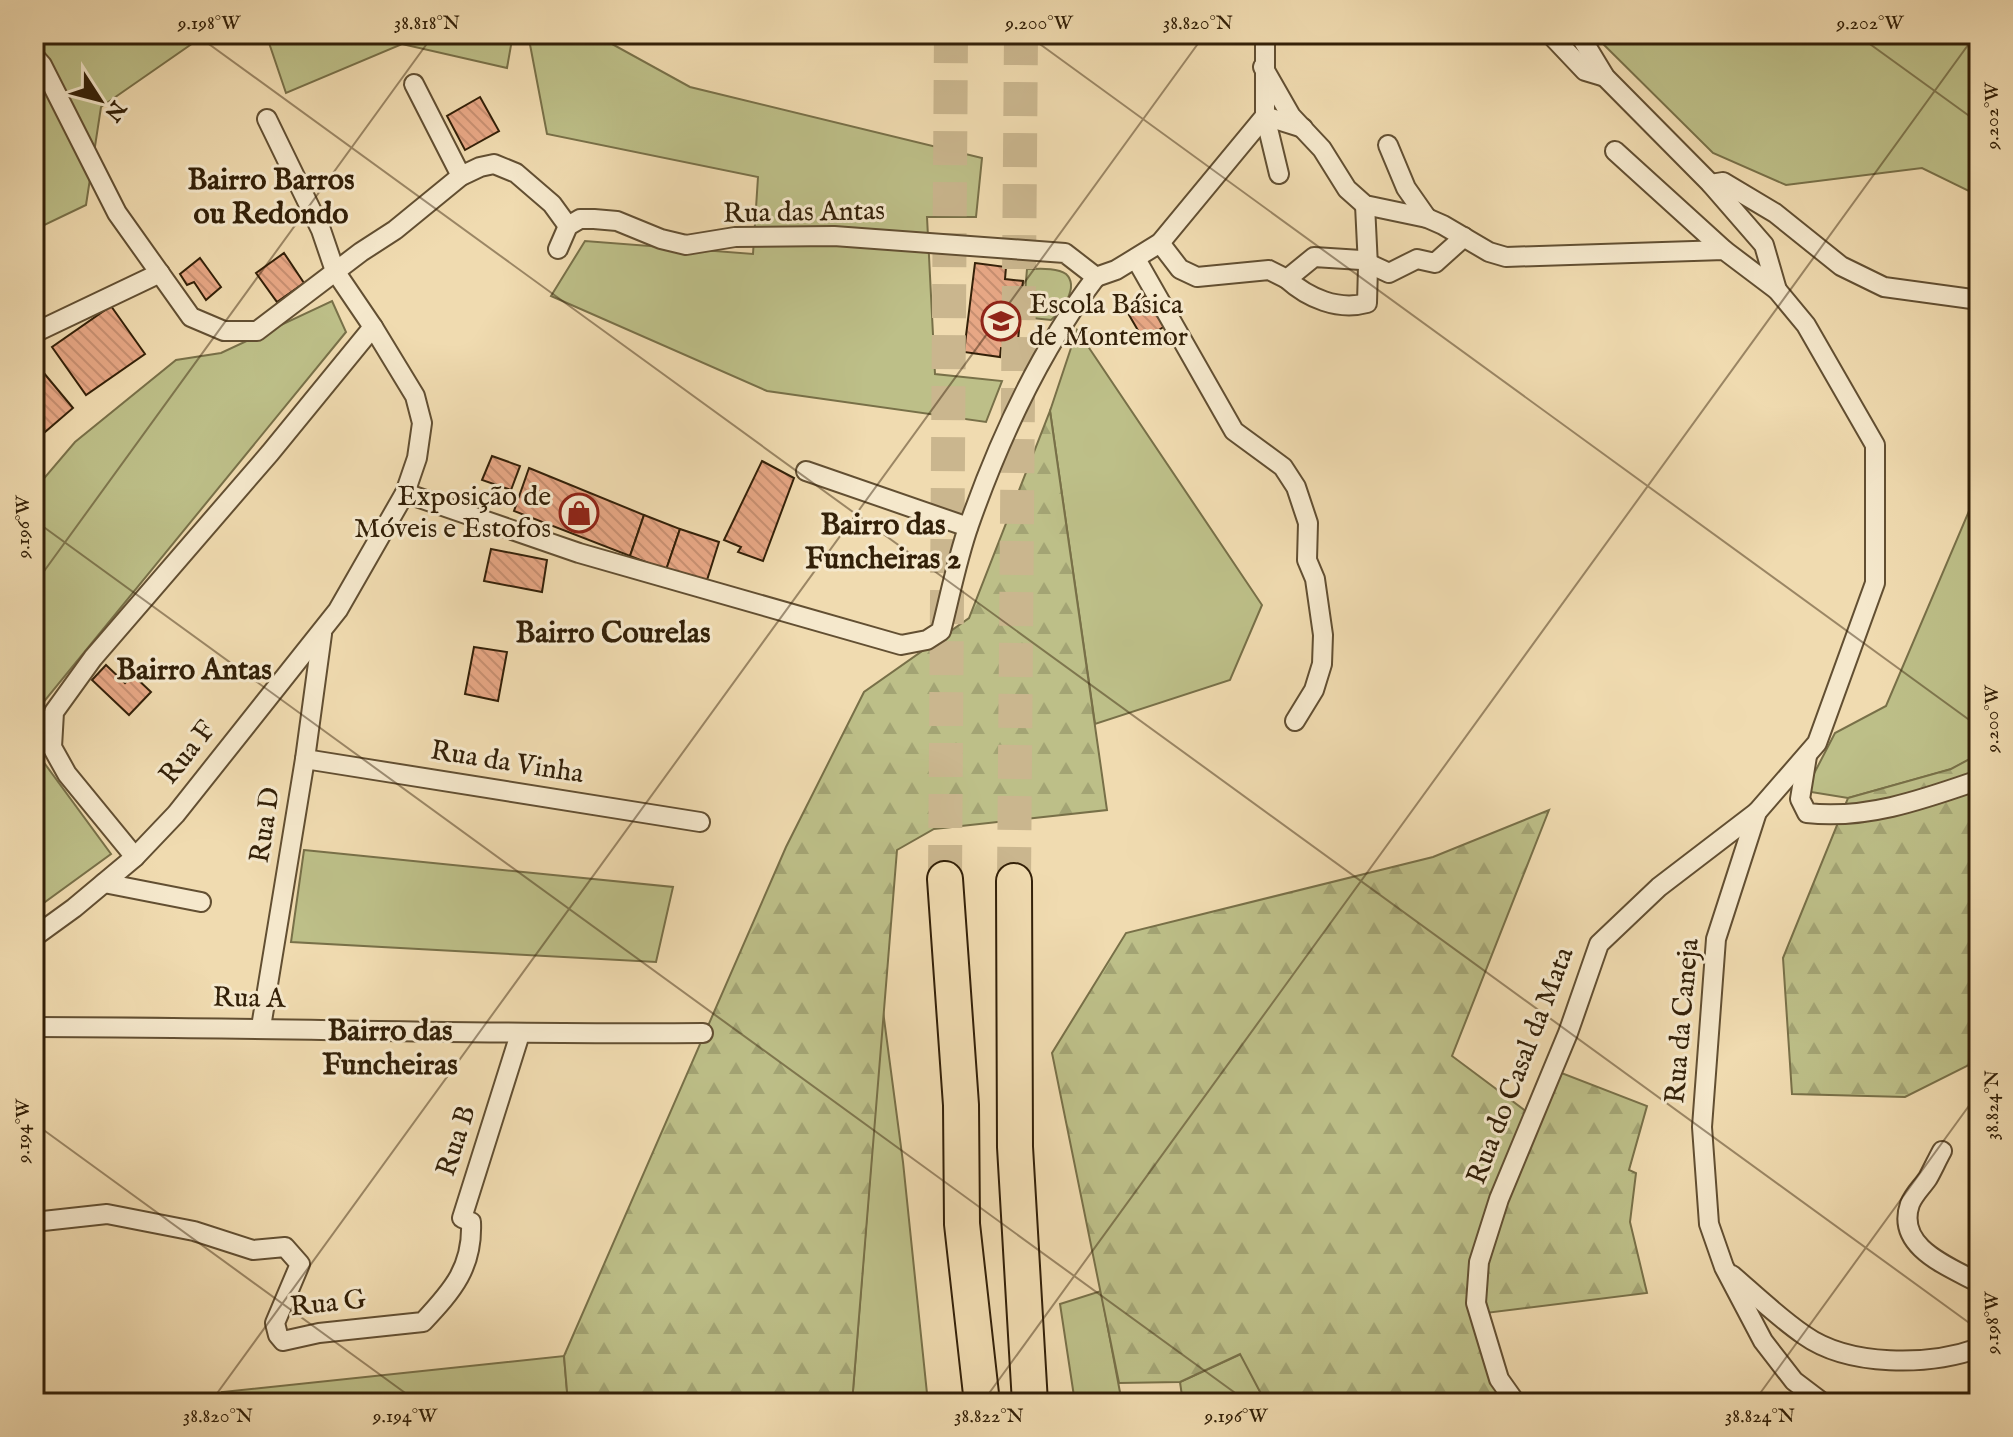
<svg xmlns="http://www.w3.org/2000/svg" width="2013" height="1437" font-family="'IM FELL English',serif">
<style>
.grass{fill:#bdbf88;stroke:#787048;stroke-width:2}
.forest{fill:url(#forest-firs);stroke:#787048;stroke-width:2}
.building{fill:url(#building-back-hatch);stroke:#332008;stroke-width:2}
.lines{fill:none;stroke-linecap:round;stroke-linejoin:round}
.highway-tunnel{stroke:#cab68e;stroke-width:34;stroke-dasharray:34 17;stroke-linecap:butt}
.street-casing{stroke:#624f32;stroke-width:22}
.highway-casing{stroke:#332008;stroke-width:38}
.street{stroke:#f5e8cc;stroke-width:18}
.highway{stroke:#f0dbb0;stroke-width:34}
.ticks{fill:none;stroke:#332008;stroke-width:2;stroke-opacity:0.45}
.labels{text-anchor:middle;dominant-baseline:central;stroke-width:6;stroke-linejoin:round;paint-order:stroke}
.street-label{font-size:28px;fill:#332008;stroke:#f5e8cc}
.poi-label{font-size:28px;fill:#332008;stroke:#f5e8cc;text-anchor:start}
.neighbourhood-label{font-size:30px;font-weight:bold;fill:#332008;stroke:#f5e8cc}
.neatline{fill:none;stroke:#332008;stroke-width:3}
.ticks-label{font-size:20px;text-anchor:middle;fill:#332008}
</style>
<defs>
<pattern id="forest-firs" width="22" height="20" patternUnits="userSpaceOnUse" patternTransform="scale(2)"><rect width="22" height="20" fill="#bdbf88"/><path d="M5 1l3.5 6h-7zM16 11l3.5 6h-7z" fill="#a3a474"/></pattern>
<pattern id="building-back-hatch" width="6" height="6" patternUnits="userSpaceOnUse" patternTransform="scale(2)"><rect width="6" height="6" fill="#e7a785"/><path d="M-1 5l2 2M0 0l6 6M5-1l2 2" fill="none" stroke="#c78f71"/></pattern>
</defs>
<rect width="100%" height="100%" fill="#f0dbb0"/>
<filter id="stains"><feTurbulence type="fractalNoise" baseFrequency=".0025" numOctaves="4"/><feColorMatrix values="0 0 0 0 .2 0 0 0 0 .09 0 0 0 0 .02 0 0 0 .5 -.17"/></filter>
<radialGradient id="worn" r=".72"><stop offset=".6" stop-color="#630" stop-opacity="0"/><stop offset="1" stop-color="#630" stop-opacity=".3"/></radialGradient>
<g class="grass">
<polygon points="34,34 206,34 101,107 86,205 34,230"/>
<polygon points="266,34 513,34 507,68 402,44 286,93"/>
<polygon points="528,34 594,34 690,87 982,158 976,217 927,217 935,374 1002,381 986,422 767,391 551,296 585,241 753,254 758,177 547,134"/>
<polygon points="1593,34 1979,34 1979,196 1922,168 1786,185 1713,153"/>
<path d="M 1027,269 C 1037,269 1057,267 1066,274 C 1080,287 1061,312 1051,320 L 1023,317 Z"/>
<polygon points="332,301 346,332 37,710 34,717 34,490 75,442 176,360 221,353"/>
<polygon points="1077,330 1262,605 1230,680 1095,724 1050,411"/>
<polygon points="1979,502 1979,754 1952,769 1848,798 1805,791 1835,733 1886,706 1972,504"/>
<polygon points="34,749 111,854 34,910"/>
<polygon points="304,850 673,887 656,962 291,942"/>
<polygon points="883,1011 903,1162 928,1403 852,1403"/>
<polygon points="1101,1291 1122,1403 1075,1403 1060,1304"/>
<polygon points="1241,1354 1266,1403 1183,1403 1180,1382"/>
<polygon points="564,1356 568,1403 226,1403 222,1392"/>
</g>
<g class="forest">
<polygon points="1050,411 1107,810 934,829 897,850 852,1403 568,1403 564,1356 786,847 864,692 969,618"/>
<polygon points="1979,754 1979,1060 1905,1097 1792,1094 1783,958 1848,798 1951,769"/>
<polygon points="1549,810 1452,1056 1539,1121 1559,1072 1647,1106 1629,1170 1636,1173 1630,1222 1647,1293 1485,1313 1511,1386 1523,1403 1266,1403 1240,1354 1180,1382 1119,1383 1052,1053 1126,933 1433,857"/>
</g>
<g class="building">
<polygon points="480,97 499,131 465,150 447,116"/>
<polygon points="284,253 304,283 277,302 256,273"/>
<polygon points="200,258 221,287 206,300 194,282 187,285 180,274"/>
<polygon points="975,263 1006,267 1005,279 1023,281 1021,299 1005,297 1001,327 1019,330 1017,350 1001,348 1000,357 964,352"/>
<polygon points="1148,294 1167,325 1143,339 1125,308"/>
<polygon points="111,306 145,354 86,395 52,347"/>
<polygon points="38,366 73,408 45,432 34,419 34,370"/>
<polygon points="492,456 520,466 511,490 482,480"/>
<polygon points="762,461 794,478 763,561 738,552 741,547 724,540"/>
<polygon points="529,468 644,515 630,556 514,511"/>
<polygon points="644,515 680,529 666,570 630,556"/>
<polygon points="680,529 719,542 707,580 666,570"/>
<polygon points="491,549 547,560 542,592 484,581"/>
<polygon points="474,647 507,652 498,701 465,694"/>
<polygon points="106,665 125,683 133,675 151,692 129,715 92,680"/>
</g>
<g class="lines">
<g class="highway-tunnel">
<polyline points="945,879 951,34"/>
<polyline points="1014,881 1021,34"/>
</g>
<g class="street-casing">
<g id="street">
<polyline points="1265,34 1265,116 1279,174"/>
<polyline points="1550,34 1585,71 1605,77"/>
<polyline points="1579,34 1605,77 1711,184 1764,245 1777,290"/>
<polyline points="34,56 42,65 117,213 191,317 224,331 257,331 361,252 395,230 461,176 480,167 494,164 516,173 552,204 568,226"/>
<polyline points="1263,67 1291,116 1322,149 1347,189 1365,205 1427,218 1443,225 1489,252 1506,257 1724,250 1777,290 1806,325 1875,445 1875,583 1817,743 1757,812 1716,939 1702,1127 1709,1224 1724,1267 1763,1341 1794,1381 1823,1403"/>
<polyline points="414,84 461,176"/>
<polyline points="1388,145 1406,188 1427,218"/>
<polyline points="1615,151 1724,250"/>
<polyline points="1711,184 1723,182 1775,213 1841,266 1884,287 1979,300"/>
<polyline points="1160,243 1180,269 1197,277 1269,270 1287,279 1314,257 1361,260 1389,273 1417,259 1435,263 1464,237"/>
<polyline points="558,249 568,226 580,219 594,219 617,221 661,239 686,245 735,237 834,236 1065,253 1096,277"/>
<polyline points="1136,259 1234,431 1283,467 1296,487 1308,523 1307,560 1315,579 1323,635 1322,664 1314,690 1295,721"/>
<polyline points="1096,277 1116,270 1160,243 1265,116 1303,128"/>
<path d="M 1287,279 C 1308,298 1338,311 1367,303 L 1368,266 L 1365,205"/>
<polyline points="34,333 160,273"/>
<polyline points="806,471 968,527"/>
<path d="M 405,493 L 579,553 L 901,645 L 927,640 L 941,631 C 950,596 957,559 969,525 C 1000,437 1040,350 1096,277"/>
<path d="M 1807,756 L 1800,799 L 1807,813 C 1866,820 1924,799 1979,780"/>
<polyline points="305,759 700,822"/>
<polyline points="135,857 67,774 52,747 54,712 93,658 270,453 373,327 335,271 321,230 267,119"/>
<polyline points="104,883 201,902"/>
<polyline points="34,937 74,908 135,857 176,814 338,610 405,493 417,458 422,423 415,396 373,327"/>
<path d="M 34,1027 C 257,1027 480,1035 703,1033"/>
<polyline points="261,1027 305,759 322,634"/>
<path d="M 1942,1151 C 1937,1160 1933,1169 1928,1178 C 1922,1187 1914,1194 1910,1204 C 1895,1247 1948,1266 1979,1283"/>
<path d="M 34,1222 L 107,1214 L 194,1231 L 253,1250 L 285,1247 L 300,1264 L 275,1323 L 278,1335 L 283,1341 L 319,1333 L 423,1322 C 453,1290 473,1267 471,1222 L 462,1218 L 520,1034"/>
<path d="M 1732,1275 C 1755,1295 1778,1317 1804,1335 C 1849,1367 1929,1366 1979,1348"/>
<polyline points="1516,1403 1499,1379 1476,1303 1479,1262 1499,1199 1568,1033 1599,944 1659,887 1757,812"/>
</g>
</g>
<g class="highway-casing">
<g id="highway">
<polyline points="945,879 961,1105 962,1224 982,1403"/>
<polyline points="1014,881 1015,1147 1030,1403"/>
</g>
</g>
<use href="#street" class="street"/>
<use href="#highway" class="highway"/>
</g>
<path class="ticks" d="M 195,34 L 1979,1330M 1026,34 L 1979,727M 1856,34 L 1979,123M 34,520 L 1249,1403M 34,585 L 434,34M 34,1123 L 419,1403M 210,1403 L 1205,34M 982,1403 L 1976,34M 1753,1403 L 1979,1092"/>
<defs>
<g id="school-ring" transform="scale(2)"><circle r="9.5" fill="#f5e8cc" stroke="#8f2418" stroke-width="1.5"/><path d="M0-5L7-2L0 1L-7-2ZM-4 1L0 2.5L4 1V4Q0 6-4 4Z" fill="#8f2418"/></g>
<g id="shop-ring" transform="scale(2)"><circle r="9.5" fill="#f5e8cc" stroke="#8f2418" stroke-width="1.5"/><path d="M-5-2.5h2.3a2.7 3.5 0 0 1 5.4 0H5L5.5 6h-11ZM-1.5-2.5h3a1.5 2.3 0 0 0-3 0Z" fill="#8f2418"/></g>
</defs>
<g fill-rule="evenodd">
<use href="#school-ring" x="1001" y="321"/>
<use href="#shop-ring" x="579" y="513"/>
</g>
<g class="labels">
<g class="street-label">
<text transform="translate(804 213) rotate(-1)">Rua das Antas</text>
<text transform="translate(188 753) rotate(-52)">Rua F</text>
<text transform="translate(507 763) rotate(9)">Rua da Vinha</text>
<text transform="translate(266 825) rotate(-81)">Rua D</text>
<text transform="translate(249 999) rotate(1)">Rua A</text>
<text transform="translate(1683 1021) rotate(-85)">Rua da Caneja</text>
<text transform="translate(1521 1066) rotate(-69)">Rua do Casal da Mata</text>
<text transform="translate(457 1141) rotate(-72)">Rua B</text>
<text transform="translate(328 1304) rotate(-6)">Rua G</text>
</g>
<g class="poi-label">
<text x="1029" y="305">Escola Básica<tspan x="1029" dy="32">de Montemor</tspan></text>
<text x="551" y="497" text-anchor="end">Exposição de<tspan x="551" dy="32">Móveis e Estofos</tspan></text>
</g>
<g class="neighbourhood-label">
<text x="271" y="181">Bairro Barros<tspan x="271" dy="34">ou Redondo</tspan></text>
<text x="883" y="526">Bairro das<tspan x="883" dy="34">Funcheiras 2</tspan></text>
<text x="613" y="634">Bairro Courelas</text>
<text x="194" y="671">Bairro Antas</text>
<text x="390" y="1032">Bairro das<tspan x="390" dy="34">Funcheiras</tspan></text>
</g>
</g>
<rect width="2013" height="1437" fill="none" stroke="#f0dbb0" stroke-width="88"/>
<g transform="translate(100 100) rotate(126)" stroke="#f5e8cc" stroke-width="6" paint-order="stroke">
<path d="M0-6L14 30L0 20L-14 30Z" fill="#332008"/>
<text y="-12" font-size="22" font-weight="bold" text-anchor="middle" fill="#332008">N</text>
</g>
<rect x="44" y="44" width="1925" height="1349" class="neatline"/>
<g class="ticks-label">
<text x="209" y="29">9.198°W</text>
<text x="427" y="29">38.818°N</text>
<text x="1039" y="29">9.200°W</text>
<text x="1198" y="29">38.820°N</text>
<text x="1870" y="29">9.202°W</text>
<text transform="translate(1991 116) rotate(-90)" y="7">9.202°W</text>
<text transform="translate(22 527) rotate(-90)" y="7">9.196°W</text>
<text transform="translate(1991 719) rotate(-90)" y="7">9.200°W</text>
<text transform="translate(1991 1105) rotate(-90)" y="7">38.824°N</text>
<text transform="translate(22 1131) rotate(-90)" y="7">9.194°W</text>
<text transform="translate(1991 1323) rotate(-90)" y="7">9.198°W</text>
<text x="218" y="1422">38.820°N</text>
<text x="405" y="1422">9.194°W</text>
<text x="989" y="1422">38.822°N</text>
<text x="1236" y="1422">9.196°W</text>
<text x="1760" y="1422">38.824°N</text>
</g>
<rect width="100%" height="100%" filter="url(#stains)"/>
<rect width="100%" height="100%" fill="url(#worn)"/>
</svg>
